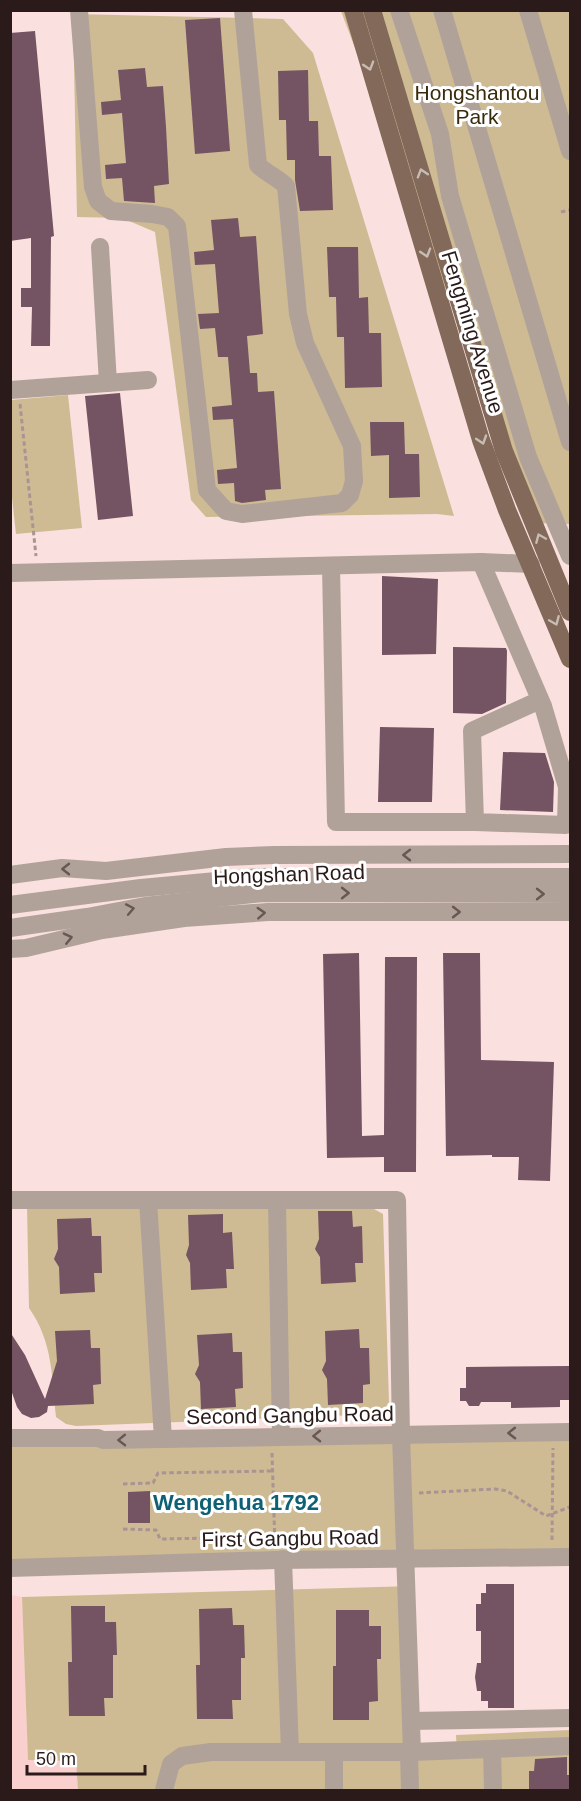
<svg xmlns="http://www.w3.org/2000/svg" width="581" height="1801" font-family="Arial,sans-serif">
<style>
.built{fill:#f9d0ce}
.green{fill:#cebb93}
.building{fill:#745362}
.lines{fill:none;stroke-linecap:round;stroke-linejoin:round}
.path{stroke:#aa9493;stroke-width:3;stroke-dasharray:4.5 3;stroke-linecap:butt}
.minor{stroke:#b1a299;stroke-width:18}
.major{stroke:#826959;stroke-width:18}
.oneway{stroke:#c7bcb4}
.oneway2{stroke:#675853}
.labels{text-anchor:middle;dominant-baseline:central;stroke-width:6;stroke-linejoin:round;paint-order:stroke}
.park-label{font-size:21px;fill:#392c0d;stroke:#fff}
.street-label{font-size:21px;fill:#2a1b1a;stroke:#fff}
.neighbourhood-label{font-size:22px;font-weight:bold;fill:#0e6076;stroke:#fff}
</style>
<rect width="100%" height="100%" fill="#fae0de"/>
<polygon class="built" points="11,1595 22,1597 28,1759 76,1761 78,1790 11,1790"/>
<g class="green">
<polygon points="341,11 570,11 570,524 534,523"/>
<polygon points="73,14 283,19 313,53 454,516 437,514 206,517 191,500 155,232 122,218 77,217"/>
<polygon points="68,395 82,528 16,534 10,479 11,400"/>
<path d="M 27,1205 L 374,1209 L 383,1214 L 389,1402 L 382,1414 L 76,1426 L 66,1424 L 56,1417 C 52,1378 53,1342 29,1308 Z"/>
<polygon points="570,1432 570,1557 11,1568 11,1438"/>
<polygon points="414,1586 417,1757 457,1756 456,1735 570,1730 570,1790 78,1790 76,1761 28,1760 22,1597"/>
</g>
<g class="building">
<polygon points="220,18 230,151 195,154 185,20"/>
<polygon points="35,31 54,236 51,237 50,346 31,346 32,307 21,307 21,288 31,288 31,238 10,241 10,33"/>
<polygon points="145,68 147,87 163,86 166,127 169,184 154,186 155,203 124,201 122,178 106,179 105,165 126,163 122,113 102,115 101,102 121,100 118,70"/>
<polygon points="308,70 309,121 318,121 319,156 331,156 333,210 300,211 295,180 295,160 287,160 286,120 279,120 278,71"/>
<polygon points="238,218 240,237 256,236 263,334 247,336 250,373 257,373 258,392 274,391 281,489 265,490 266,500 242,503 235,501 234,483 218,484 217,470 237,468 233,419 213,420 212,407 232,405 228,357 218,357 215,328 200,329 198,314 219,313 215,264 195,265 194,252 214,250 211,220"/>
<polygon points="327,247 358,247 359,298 368,297 369,333 381,333 382,387 345,388 344,337 337,337 336,297 329,297"/>
<polygon points="120,393 133,516 98,520 85,396"/>
<polygon points="370,422 404,422 405,454 419,454 420,497 389,498 389,455 371,456"/>
<polygon points="382,576 438,579 436,654 382,655"/>
<polygon points="453,647 506,648 507,651 506,703 482,714 453,713"/>
<polygon points="380,727 434,728 432,802 378,802"/>
<polygon points="503,752 545,753 554,782 553,812 500,810"/>
<polygon points="359,953 362,1136 384,1135 385,957 417,957 416,1172 384,1172 384,1157 327,1158 323,954"/>
<polygon points="443,953 480,953 481,1060 554,1062 550,1181 518,1180 519,1157 492,1157 492,1155 446,1156"/>
<polygon points="318,1211 352,1211 353,1227 362,1226 363,1263 355,1263 356,1282 321,1284 320,1257 315,1249 319,1239"/>
<polygon points="223,1214 223,1233 232,1232 234,1269 226,1269 227,1288 191,1290 190,1263 186,1255 189,1245 188,1215"/>
<polygon points="91,1218 92,1236 101,1236 102,1273 94,1273 95,1292 60,1294 59,1267 54,1259 58,1249 57,1219"/>
<polygon points="359,1329 360,1348 369,1348 370,1384 363,1385 363,1403 328,1405 327,1379 322,1370 326,1361 325,1331"/>
<polygon points="90,1330 91,1348 100,1348 101,1384 93,1385 94,1404 48,1406 47,1412 39,1417 31,1418 22,1414 17,1407 10,1387 10,1332 25,1355 45,1399 57,1361 55,1331"/>
<polygon points="232,1333 233,1352 242,1352 243,1388 235,1389 236,1407 201,1409 200,1382 195,1374 199,1365 197,1335"/>
<polygon points="570,1366 570,1400 560,1400 560,1407 511,1408 511,1402 481,1402 479,1406 469,1406 466,1401 460,1401 460,1388 466,1388 466,1367"/>
<polygon points="150,1491 150,1523 128,1523 128,1492"/>
<polygon points="486,1584 514,1584 514,1708 488,1708 488,1701 481,1701 481,1691 477,1691 475,1677 477,1663 481,1663 481,1631 476,1631 476,1604 481,1604 481,1593 486,1593"/>
<polygon points="71,1606 105,1606 105,1622 116,1622 117,1655 113,1655 113,1698 104,1698 105,1716 69,1716 68,1662 72,1662"/>
<polygon points="232,1608 233,1625 244,1625 245,1658 241,1658 241,1700 232,1700 233,1719 197,1719 196,1665 200,1665 199,1609"/>
<polygon points="336,1610 369,1610 369,1626 381,1626 381,1659 377,1659 378,1701 369,1702 369,1720 333,1720 333,1666 336,1666"/>
<polygon points="567,1757 567,1775 570,1775 570,1791 529,1791 529,1771 534,1771 535,1759"/>
</g>
<g class="lines">
<g class="path">
<polyline points="561,212 570,210"/>
<polyline points="20,404 36,556"/>
<polyline points="272,1453 275,1546"/>
<polyline points="123,1484 153,1483 158,1473 273,1471"/>
<polyline points="419,1493 495,1489 507,1491 546,1516 570,1507"/>
<polyline points="123,1529 156,1530 160,1539 275,1537"/>
<polyline points="552,1540 553,1448"/>
</g>
<g class="minor">
<path d="M 79,10 L 93,187 L 98,201 L 111,211 L 152,214 L 168,217 L 177,226 L 207,490 L 226,511 L 242,514 L 342,503 L 350,495 L 354,481 L 352,446 L 305,343 L 298,314 L 286,186 C 277,177 267,174 258,165 L 243,10"/>
<polyline points="399,10 440,134 450,196 528,457 570,556"/>
<polyline points="442,10 570,442"/>
<polyline points="528,10 570,151"/>
<polyline points="100,247 108,383"/>
<polyline points="10,390 148,380"/>
<polyline points="481,562 543,706 567,787 566,825 475,822 472,731 540,700"/>
<polyline points="331,566 336,822 475,822"/>
<polyline points="10,573 481,562 531,564"/>
<polyline points="10,875 62,868 106,871 226,857 274,855 570,854"/>
<polyline points="10,905 141,888 259,877 570,877"/>
<polyline points="10,928 87,917 145,906 263,893 570,894"/>
<polyline points="10,949 26,948 102,930 184,918 268,912 570,912"/>
<polyline points="10,1200 148,1200"/>
<polyline points="277,1201 281,1437"/>
<polyline points="10,1438 98,1438 103,1440 570,1432"/>
<polyline points="163,1439 148,1200 397,1200 401,1435 412,1752 570,1746"/>
<polyline points="283,1559 290,1752"/>
<polyline points="10,1568 276,1560 570,1557"/>
<polyline points="411,1721 570,1718"/>
<polyline points="492,1749 493,1790"/>
<polyline points="409,1752 410,1790"/>
<polyline points="164,1790 171,1764 182,1756 211,1752 412,1752"/>
<polyline points="334,1790 334,1752"/>
</g>
<g class="major">
<polyline points="353,10 481,440 507,510 570,659"/>
<polyline points="372,10 504,451 570,612"/>
</g>
</g>
<defs><path id="oneway-chevron" d="M-2-3.5L2.5 0L-2 3.5" fill="none" stroke-width="1.6" stroke-linecap="round" stroke-linejoin="round" transform="scale(1.5)"/></defs>
<g class="oneway">
<use href="#oneway-chevron" transform="translate(369 66) rotate(73)"/>
<use href="#oneway-chevron" transform="translate(422 173) rotate(-107)"/>
<use href="#oneway-chevron" transform="translate(426 253) rotate(73)"/>
<use href="#oneway-chevron" transform="translate(482 440) rotate(72)"/>
<use href="#oneway-chevron" transform="translate(540 538) rotate(-113)"/>
<use href="#oneway-chevron" transform="translate(555 621) rotate(67)"/>
</g>
<g class="oneway2">
<use href="#oneway-chevron" transform="translate(407 855) rotate(180)"/>
<use href="#oneway-chevron" transform="translate(66 869) rotate(180)"/>
<use href="#oneway-chevron" transform="translate(345 893)"/>
<use href="#oneway-chevron" transform="translate(540 894)"/>
<use href="#oneway-chevron" transform="translate(130 909) rotate(-11)"/>
<use href="#oneway-chevron" transform="translate(456 912)"/>
<use href="#oneway-chevron" transform="translate(261 913) rotate(-3)"/>
<use href="#oneway-chevron" transform="translate(68 938) rotate(-13)"/>
<use href="#oneway-chevron" transform="translate(512 1433) rotate(179)"/>
<use href="#oneway-chevron" transform="translate(317 1436) rotate(179)"/>
<use href="#oneway-chevron" transform="translate(122 1440) rotate(179)"/>
</g>
<g class="labels">
<g class="park-label">
<text x="477" y="92">Hongshantou<tspan x="477" dy="24">Park</tspan></text>
</g>
<g class="street-label">
<text transform="translate(473 332) rotate(73)">Fengming Avenue</text>
<text transform="translate(289 874) rotate(-2)">Hongshan Road</text>
<text transform="translate(290 1415) rotate(-1)">Second Gangbu Road</text>
<text transform="translate(290 1538) rotate(-1)">First Gangbu Road</text>
</g>
<g class="neighbourhood-label">
<text x="236" y="1502">Wengehua 1792</text>
</g>
</g>
<rect width="581" height="1801" fill="none" stroke="#2a1b1a" stroke-width="24"/>
<path d="M27 1765v9h118v-9" fill="none" stroke="#2a1b1a" stroke-width="3"/>
<text x="36" y="1765" font-size="18" fill="#2a1b1a" stroke="#ffffff" stroke-width="4.5" paint-order="stroke">50 m</text>
</svg>
